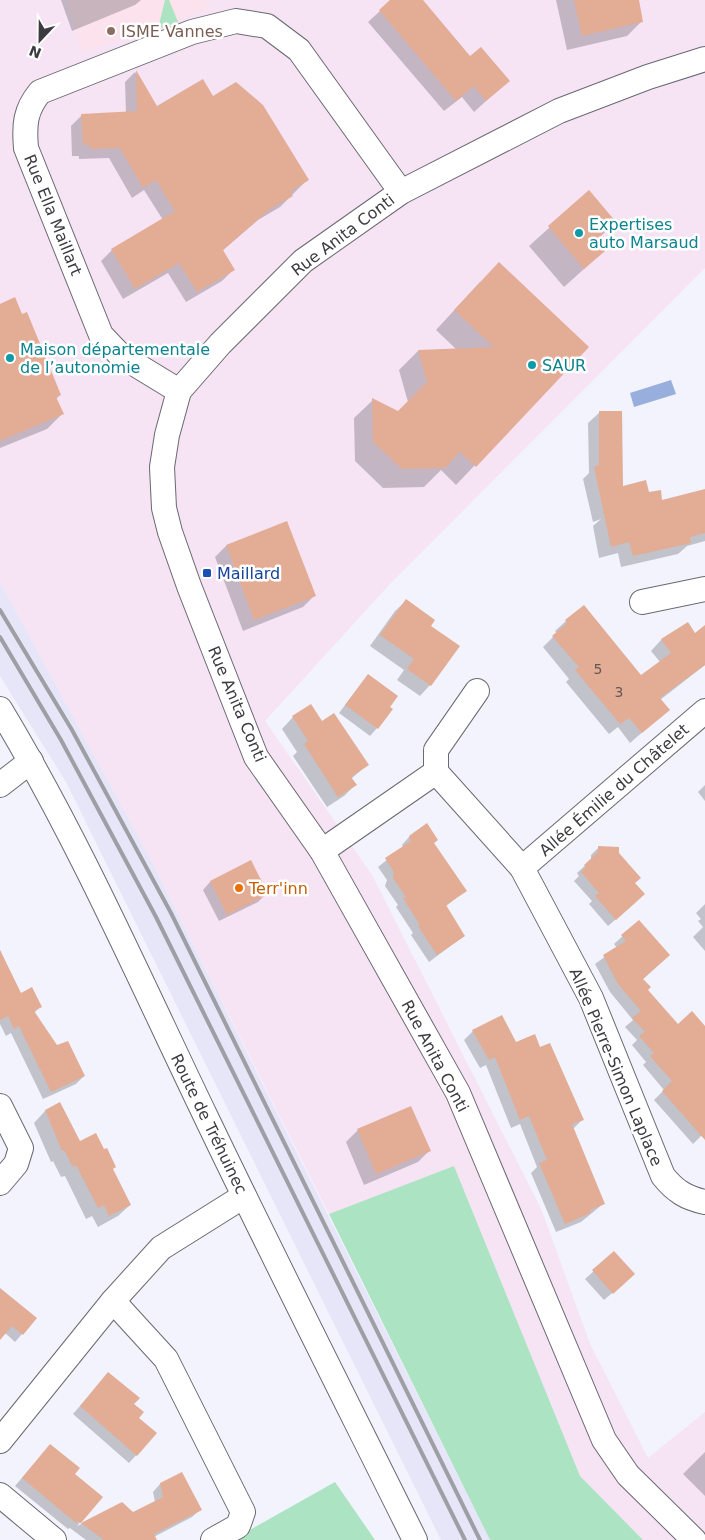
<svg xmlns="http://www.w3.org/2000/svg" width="705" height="1540" font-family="'DejaVu Sans',sans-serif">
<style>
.commercial{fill:#f6e3f4}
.built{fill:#e6e6f8}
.education{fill:#fbe2ec}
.green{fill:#abe3c3}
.water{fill:#98afde}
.shadow{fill:#0003}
.building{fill:#e3ac95}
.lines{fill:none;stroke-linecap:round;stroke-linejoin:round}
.street-casing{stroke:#696972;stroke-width:26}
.street{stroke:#fff;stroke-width:24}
.rail{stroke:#9e9ea5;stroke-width:4}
.education-dot{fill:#8d6e63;stroke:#fff;stroke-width:2}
.culture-dot{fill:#0f9aa8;stroke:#fff;stroke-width:2}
.transit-dot{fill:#1a4fb4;stroke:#fff;stroke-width:2}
.food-dot{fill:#e8710a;stroke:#fff;stroke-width:2}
.labels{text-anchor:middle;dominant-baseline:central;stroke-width:5;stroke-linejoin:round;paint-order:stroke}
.number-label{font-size:14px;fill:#665855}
.education-label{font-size:16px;fill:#785e54;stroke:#fff;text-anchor:start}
.street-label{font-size:16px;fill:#3c3c40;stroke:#fff}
.culture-label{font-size:16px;fill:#0d838f;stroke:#fff;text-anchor:start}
.transit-label{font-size:16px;fill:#164399;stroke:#fff;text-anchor:start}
.food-label{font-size:16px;fill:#c56008;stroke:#fff;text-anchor:start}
</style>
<rect width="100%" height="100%" fill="#f2f3fd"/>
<polygon class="commercial" points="0,0 705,0 705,268 388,586 265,721 372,875 542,1211 590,1344 648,1458 705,1412 705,1540 643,1540 580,1476 454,1166 329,1214 153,864 0,582"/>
<polygon class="built" points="0,582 153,864 490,1540 441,1540 66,782 0,676"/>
<polygon class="education" points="68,0 205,0 209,9 82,52"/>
<g class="green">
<polygon points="165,0 169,0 178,22 158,29"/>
<polygon points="454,1166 580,1476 643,1540 490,1540 329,1214"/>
<polygon points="335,1482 375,1540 232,1540"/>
</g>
<polygon class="water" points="671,380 676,394 634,407 630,393"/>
<g class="shadow">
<polygon points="61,0 141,0 135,5 72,31"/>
<polygon points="392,0 421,0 470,58 508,81 474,112 462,97 444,111 368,22"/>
<polygon points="556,0 637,0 642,21 627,36 567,50"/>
<polygon points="135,72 156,108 213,98 307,180 280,207 258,220 222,251 233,270 222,281 186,302 168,273 123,299 101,261 112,250 163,220 144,190 132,198 109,158 79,159 79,156 72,156 71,126 82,115 126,113 125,82"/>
<polygon points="589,192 615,222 596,241 604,251 564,287 529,246"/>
<polygon points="480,282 587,347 456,485 441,470 424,487 383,488 355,461 354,418 373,400 398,413 408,402 399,370 418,351 457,350 436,330"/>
<polygon points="0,305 60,395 56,399 62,414 47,429 0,448"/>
<polygon points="599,413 608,514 705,491 705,541 687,546 678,554 621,567 618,553 599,558 593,526 601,519 593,522 583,479 589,473 588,423"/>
<polygon points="287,523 314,596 303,607 243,631 215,557 226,546"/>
<polygon points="406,601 429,626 430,685 420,696 397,680 404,670 370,646 395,611"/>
<polygon points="566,621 641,676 660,662 651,651 661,640 687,624 705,647 705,665 660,700 668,710 630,743 618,727 609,734 566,682 569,679 543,647 557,633 555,631"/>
<polygon points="361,684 377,728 370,736 339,713"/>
<polygon points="293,717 322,722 367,765 351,779 355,785 344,796 327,807 293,756 297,752 282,729"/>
<polygon points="705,785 705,801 698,792"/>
<polygon points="427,825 433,843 465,891 445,907 464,936 429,962 411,935 413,933 396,907 398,905 385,886 387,880 378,867 403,847 402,845 409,837"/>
<polygon points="599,847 617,854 634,883 636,902 608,926 589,904 592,901 574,881 579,876 577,873 591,860 591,855"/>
<polygon points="250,862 266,894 258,902 219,921 203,890 210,882"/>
<polygon points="705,904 705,951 693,937 703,927 698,921 701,919 696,913"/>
<polygon points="638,922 669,955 642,980 646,990 677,1026 705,1028 705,1132 693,1144 654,1100 664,1090 643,1065 646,1062 632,1045 637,1040 625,1027 633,1020 610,992 595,964 617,948 614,944"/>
<polygon points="0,950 20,994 40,1007 34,1013 57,1047 84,1076 76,1084 43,1099 11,1033 6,1036 0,1024"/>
<polygon points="473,1031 540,1049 582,1120 573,1129 603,1204 581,1222 556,1232 531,1173 537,1167 520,1124 511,1128 486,1065 480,1068 464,1040"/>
<polygon points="60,1104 80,1142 112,1169 130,1205 118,1216 98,1227 92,1216 86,1219 65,1176 61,1177 53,1161 51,1162 34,1123 45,1111"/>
<polygon points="358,1130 429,1151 418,1162 364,1185 346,1142"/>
<polygon points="614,1253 625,1282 604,1300 585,1279"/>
<polygon points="0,1299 22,1334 15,1342 5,1333 0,1338"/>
<polygon points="101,1382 132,1405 138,1418 156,1433 129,1463 73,1414"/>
<polygon points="705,1452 705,1496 683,1474"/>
<polygon points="43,1453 101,1497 77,1526 122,1504 133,1513 155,1502 153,1492 160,1484 200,1510 192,1517 148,1540 86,1540 70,1528 68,1529 15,1486"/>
</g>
<g class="building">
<polygon points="390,0 423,0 470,56 481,47 510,81 486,101 474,86 456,101 379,10"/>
<polygon points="574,0 639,0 643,22 582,36"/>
<polygon points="136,70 157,106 203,79 213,96 236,82 263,105 309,180 290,192 293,196 270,209 223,250 235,270 197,292 179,263 135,289 111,249 175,211 156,180 143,188 120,148 90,149 90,145 83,145 81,114 137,111"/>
<polygon points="589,190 616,222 596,240 605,251 584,269 548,226"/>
<polygon points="499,262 589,347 476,467 460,452 445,468 402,469 373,442 372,398 398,411 427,382 418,350 494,347 454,310"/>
<polygon points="15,297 22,314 27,312 61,395 56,397 64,414 0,441 0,304"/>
<polygon points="599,411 622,411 623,486 646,480 649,492 661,490 662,500 705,489 705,533 690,537 691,543 633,556 629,542 611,547 594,467 599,465"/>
<polygon points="287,521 316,596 254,620 226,545"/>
<polygon points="406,599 435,620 431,626 460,646 431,686 407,669 414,659 380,635"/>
<polygon points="584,605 641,675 671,653 661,639 688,622 695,633 705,625 705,665 660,698 670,710 642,733 629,718 620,724 575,670 579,667 552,636 567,623 565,620"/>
<polygon points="368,674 398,696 390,707 393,709 378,729 345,705"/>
<polygon points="311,704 322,721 334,713 369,765 351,777 357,785 338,797 304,744 308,741 292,716"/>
<polygon points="427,823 438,840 434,843 467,891 446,905 465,936 437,955 418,926 420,925 403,898 406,897 393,878 394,872 385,858 411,841 409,836"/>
<polygon points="598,846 619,847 619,853 641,878 635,883 645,894 616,920 595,896 599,893 581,872 586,867 584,865 598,852"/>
<polygon points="251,860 268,894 227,915 210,881"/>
<polygon points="639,920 670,955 643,979 651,987 648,990 678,1024 692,1011 705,1026 705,1140 662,1091 672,1081 650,1056 654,1053 639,1036 645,1032 632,1018 641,1011 618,984 603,955 626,941 621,935"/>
<polygon points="0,950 21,993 32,987 42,1007 34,1011 57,1045 68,1041 85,1076 51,1092 19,1026 14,1029 8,1016 0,1020"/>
<polygon points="502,1015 516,1042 535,1034 540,1047 550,1043 584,1120 572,1124 605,1204 590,1210 591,1213 565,1224 539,1163 547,1160 529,1116 520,1120 495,1057 489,1060 472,1030"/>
<polygon points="60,1102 80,1141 96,1133 104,1149 107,1148 116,1167 113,1169 131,1205 109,1216 104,1205 98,1208 76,1165 73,1167 64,1150 62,1151 45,1110"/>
<polygon points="411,1106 431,1151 376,1174 357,1129"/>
<polygon points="614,1251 635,1274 613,1294 592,1270"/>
<polygon points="0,1288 37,1318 23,1335 12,1326 0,1340"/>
<polygon points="108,1372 140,1398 134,1404 144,1412 139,1418 157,1433 137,1456 80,1406"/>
<polygon points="50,1444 80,1468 75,1474 103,1497 81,1523 122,1502 133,1512 163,1497 160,1483 182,1472 202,1510 154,1534 157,1540 104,1540 78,1521 76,1523 22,1478"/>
</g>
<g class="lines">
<g class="street-casing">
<g id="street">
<path d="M 179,391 L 120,355 L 101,335 L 26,148 C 24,125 25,110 40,92 L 192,32 L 236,21 L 267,26 L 299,50 L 401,192"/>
<polyline points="642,602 705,589"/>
<path d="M 477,691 L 436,750 L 436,772 L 522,868 L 591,998 L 663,1176 C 675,1191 686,1198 705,1202"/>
<path d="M 0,709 C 79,840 140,980 206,1117 C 274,1259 345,1399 415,1540"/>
<polyline points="0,785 31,761"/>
<polyline points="322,851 436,772"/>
<polyline points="522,868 705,711"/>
<polyline points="0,1106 21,1148 16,1164 0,1183"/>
<polyline points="113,1301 166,1359 243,1512 238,1526 213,1540"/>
<polyline points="0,1441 113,1301 161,1248 244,1196"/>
<polyline points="0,1495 54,1540"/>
<polyline points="694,1540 628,1475 604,1440 458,1093 322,851 256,757 189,586 170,532 164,508 162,467 167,435 179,391 220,344 303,261 401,192 559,111 648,77 705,59"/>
</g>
</g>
<use href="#street" class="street"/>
<g class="rail">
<polyline points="0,610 72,730 171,913 480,1540"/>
<polyline points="0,637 61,740 156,917 465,1540"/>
</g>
</g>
<circle class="education-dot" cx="111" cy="31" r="5"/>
<g class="culture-dot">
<circle cx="579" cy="233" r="5"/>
<circle cx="10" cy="358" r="5"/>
<circle cx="532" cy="365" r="5"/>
</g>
<rect class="transit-dot" x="202" y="568" width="10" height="10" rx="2.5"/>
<circle class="food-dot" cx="239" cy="888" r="5"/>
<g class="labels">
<g class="number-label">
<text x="598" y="669">5</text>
<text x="619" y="692">3</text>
</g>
<g class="education-label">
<text x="121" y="31">ISME Vannes</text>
</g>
<g class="street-label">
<text transform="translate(53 215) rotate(68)">Rue Ella Maillart</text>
<text transform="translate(343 235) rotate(-37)">Rue Anita Conti</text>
<text transform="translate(237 704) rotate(67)">Rue Anita Conti</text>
<text transform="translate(614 790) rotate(-41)">Allée Émilie du Châtelet</text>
<text transform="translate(435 1056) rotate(62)">Rue Anita Conti</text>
<text transform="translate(616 1067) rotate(67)">Allée Pierre-Simon Laplace</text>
<text transform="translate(209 1124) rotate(64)">Route de Tréhuinec</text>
</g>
<g class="culture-label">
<text x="589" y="224">Expertises<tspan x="589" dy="18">auto Marsaud</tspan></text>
<text x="20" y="349">Maison départementale<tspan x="20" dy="18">de l’autonomie</tspan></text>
<text x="542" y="365">SAUR</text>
</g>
<g class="transit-label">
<text x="217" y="573">Maillard</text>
</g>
<g class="food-label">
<text x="249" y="888">Terr'inn</text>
</g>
</g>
<g transform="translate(40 40) rotate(202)" stroke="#ffffff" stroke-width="4" paint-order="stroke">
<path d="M0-4L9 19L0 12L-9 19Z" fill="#3c3c40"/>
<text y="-8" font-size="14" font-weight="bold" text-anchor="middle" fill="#3c3c40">N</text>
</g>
</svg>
